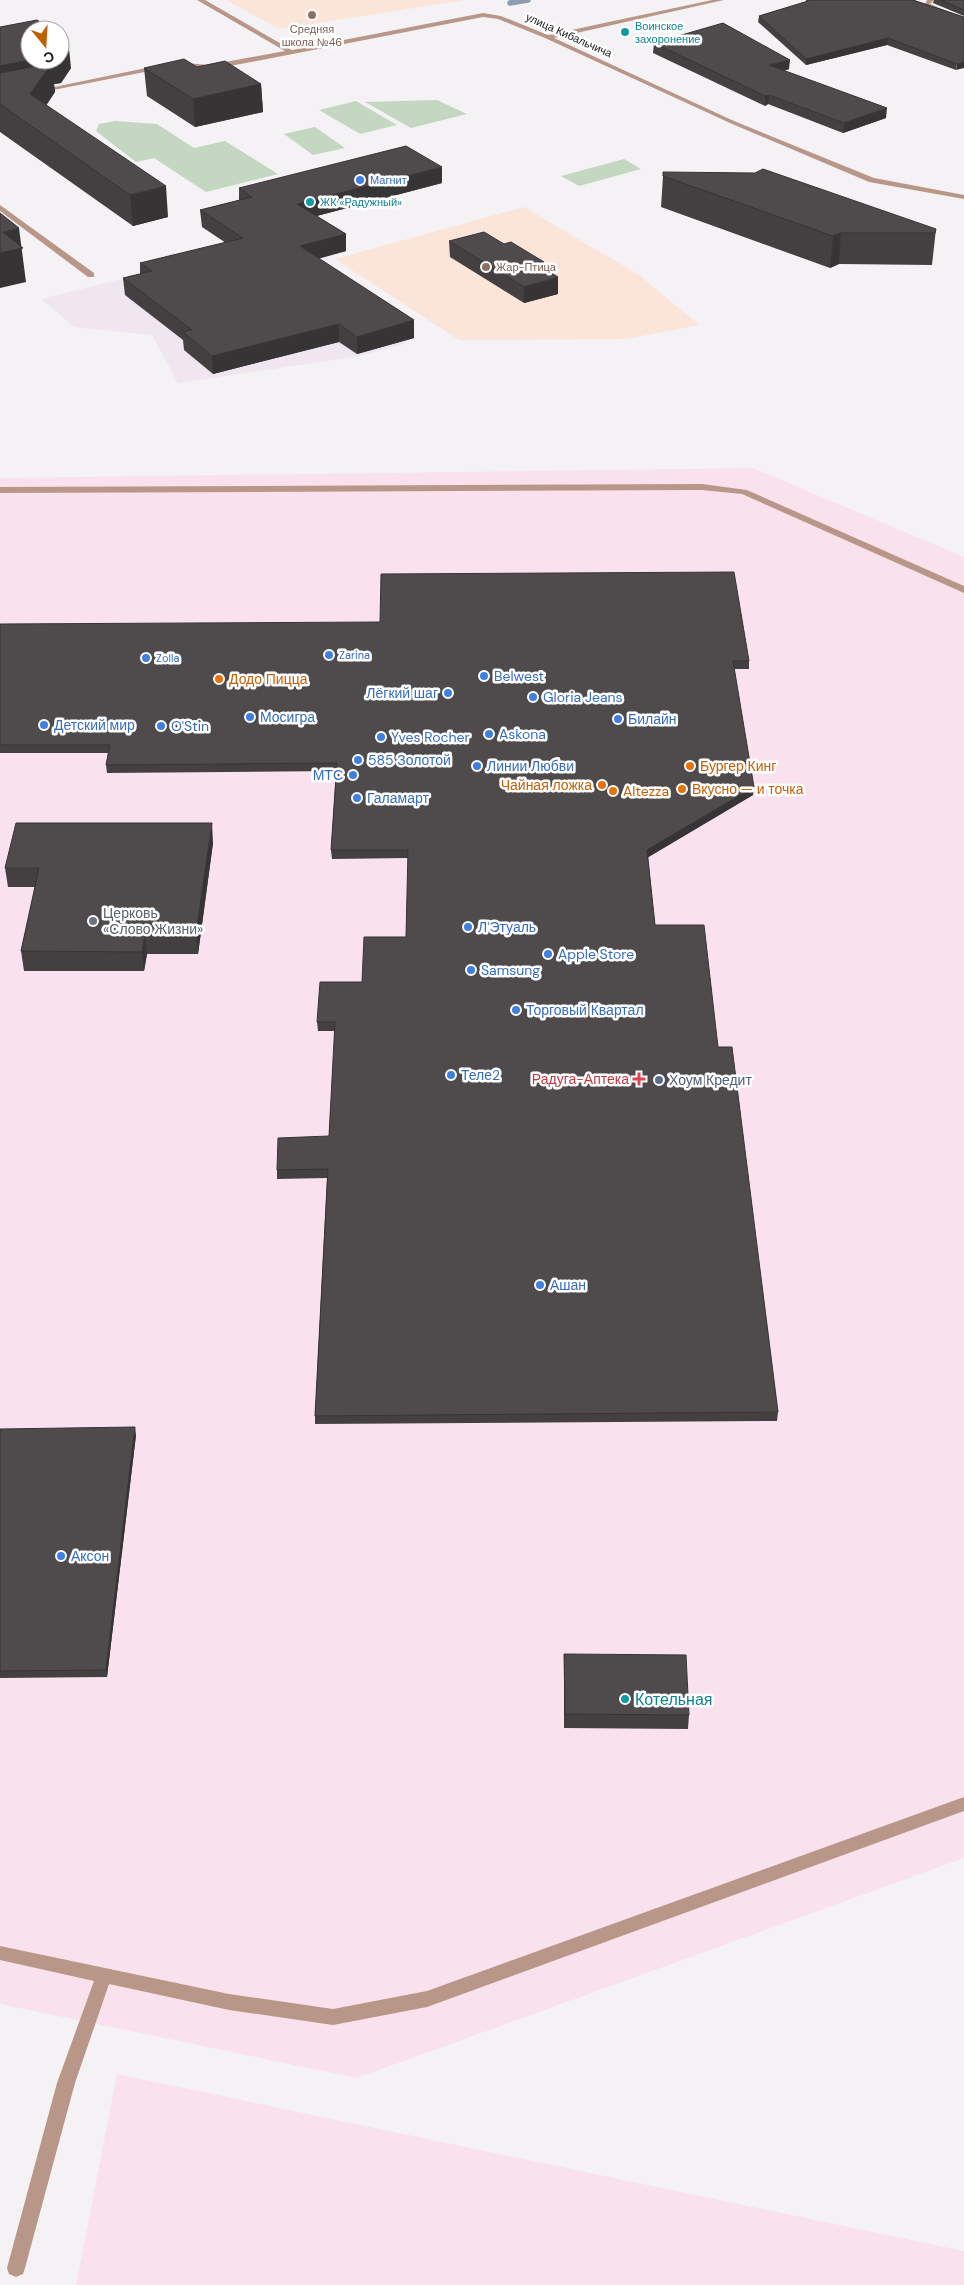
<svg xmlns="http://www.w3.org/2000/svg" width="964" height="2285" font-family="'DM Sans',sans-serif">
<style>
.commercial{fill:#f9e2ee}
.built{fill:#efe6f0}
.education{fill:#fbe4d8}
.green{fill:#c3d7c1}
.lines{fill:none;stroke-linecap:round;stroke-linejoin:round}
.stream{stroke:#8c9dae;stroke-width:5.5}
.minor{fill:#b99788;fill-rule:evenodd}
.wall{fill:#444042}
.shaded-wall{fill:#373436}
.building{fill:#4f4b4d;stroke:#373436}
.education-dot{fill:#8d6e63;stroke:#fff;stroke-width:2}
.culture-dot{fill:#0f9aa8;stroke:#fff;stroke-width:2}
.shop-dot{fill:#3f7fe0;stroke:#fff;stroke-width:2}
.food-dot{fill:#e8710a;stroke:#fff;stroke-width:2}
.worship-dot{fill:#6b7280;stroke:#fff;stroke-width:2}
.health-dot{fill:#e0444e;stroke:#fff;stroke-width:2}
.service-dot{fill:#5c6f8a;stroke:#fff;stroke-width:2}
.labels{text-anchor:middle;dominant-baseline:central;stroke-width:5;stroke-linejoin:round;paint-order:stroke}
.far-culture-label{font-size:11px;fill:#0d838f;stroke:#fff;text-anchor:start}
.far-education-label{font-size:11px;fill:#785e54;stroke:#fff}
.far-street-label{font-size:11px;fill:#1b1a1b;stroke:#fff}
.far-shop-label{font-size:11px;fill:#366cbe;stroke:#fff;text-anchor:start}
.shop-label{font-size:14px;fill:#366cbe;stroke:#fff;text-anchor:start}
.food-label{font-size:14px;fill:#c56008;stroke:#fff;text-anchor:start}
.worship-label{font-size:14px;fill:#5b616d;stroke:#fff;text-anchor:start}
.health-label{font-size:14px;fill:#be3a42;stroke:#fff;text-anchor:end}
.service-label{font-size:14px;fill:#4e5e75;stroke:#fff;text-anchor:start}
.near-culture-label{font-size:16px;fill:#0d838f;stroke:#fff;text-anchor:start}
</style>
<rect width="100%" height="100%" fill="#f5f2f5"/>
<g class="commercial">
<polygon points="753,468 964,557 964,1858 357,2078 0,2004 0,478"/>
<polygon points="117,2074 964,2251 964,2285 76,2285"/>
</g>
<polygon class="built" points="298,262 414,338 401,345 360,356 178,383 152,335 74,327 41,299 122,279 199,294"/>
<g class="education">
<polygon points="226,0 465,0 279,29"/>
<polygon points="524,207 639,275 699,325 626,339 459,340 335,259"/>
</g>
<g class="green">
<polygon points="437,100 467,114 411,128 365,102"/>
<polygon points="356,101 397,125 360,134 319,110"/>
<polygon points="115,121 157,124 194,148 225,141 278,174 206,192 154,158 136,162 96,131 99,124"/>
<polygon points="315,127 345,148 313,155 284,134"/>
<polygon points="624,159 641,169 579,186 561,176"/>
</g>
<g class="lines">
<polyline class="stream" points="510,3 528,0"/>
<g class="minor">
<polygon points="197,0 205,0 292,50 483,13 501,16 548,35 712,0 724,0 554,38 734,121 874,178 964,195 964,199 869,182 730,123 545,38 498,19 483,17 225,67 209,69 175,66 38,93 35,91 175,62 209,65 285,51"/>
<polygon points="927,0 934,0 930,4 964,18 964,22 924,6"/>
<polygon points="0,205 94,273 94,277 88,277 0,211"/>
<polygon points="702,484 747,490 964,586 964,593 742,494 702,490 0,493 0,487"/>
<polygon points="964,1797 964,1811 427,2007 333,2025 229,2010 109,1984 75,2083 25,2268 23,2274 16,2277 9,2274 7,2268 57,2083 94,1981 0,1960 0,1946 229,1994 333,2009 427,1991"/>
</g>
</g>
<g class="wall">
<polygon points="806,0 913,0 964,17 956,70 887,45 806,65 758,22 759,16 806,2"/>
<polygon points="934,0 964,0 964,16 933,3"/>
<polygon points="0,27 71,68 61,83 54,84 55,92 46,105 168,217 133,226 0,132"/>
<polygon points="654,43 789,69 784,71 886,118 843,133 768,104 765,106 653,53"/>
<polygon points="197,67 261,84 263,112 195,127 147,96 144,68"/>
<polygon points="663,176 936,229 932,265 839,264 830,268 661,207"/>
<polygon points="442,183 316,216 346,234 346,251 318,259 414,320 414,338 357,354 339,342 213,374 184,350 183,340 125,295 123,278 140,274 140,263 226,243 202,227 200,210 239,200 239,188"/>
<polygon points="449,241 558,294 524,303 450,257"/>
<polygon points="0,624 749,661 749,669 734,669 753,795 648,857 655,925 718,1047 778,1412 777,1421 315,1424 315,1416 327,1178 277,1179 277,1170 329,1136 335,1031 318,1031 317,1022 362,982 406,937 408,858 332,859 331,850 336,771 107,773 106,765 108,753 0,753"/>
<polygon points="213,843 198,954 147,954 144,971 24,971 21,951 35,887 8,887 5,868"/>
<polygon points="0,1429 136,1435 107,1677 0,1678"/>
<polygon points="564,1654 689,1715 688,1729 564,1728"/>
</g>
<g class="shaded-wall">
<polygon points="888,38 887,45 806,65 806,59"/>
<polygon points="68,39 71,68 61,83 54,84 55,92 34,124 0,97 0,66 30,60 60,60 60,51"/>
<polygon points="790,60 789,69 768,75 769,65"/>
<polygon points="964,62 964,68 956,70 957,64"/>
<polygon points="261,84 263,112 195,127 193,99"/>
<polygon points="769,95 768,104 765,106 765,96"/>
<polygon points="887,108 886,118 843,133 844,123"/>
<polygon points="442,167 442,183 298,221 297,204"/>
<polygon points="166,186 168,217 133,226 130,195"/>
<polygon points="19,228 26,282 0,288 0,253 3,232"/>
<polygon points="841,233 839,264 830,268 833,236"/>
<polygon points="346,234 346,251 300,263 300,246"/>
<polygon points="544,262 544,278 537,264"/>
<polygon points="558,277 558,294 524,303 524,287"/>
<polygon points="414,320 414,338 357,354 357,337"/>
<polygon points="339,324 339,342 213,374 212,356"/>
<polygon points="754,787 753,795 647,858 647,850"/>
<polygon points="212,823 213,843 198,954 196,934"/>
<polygon points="145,934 147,954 144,971 142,952"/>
<polygon points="135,1427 136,1435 107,1677 106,1670"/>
</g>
<g class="building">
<polygon points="808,0 913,0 964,17 964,62 957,64 888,38 806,59 759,16 808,1"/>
<polygon points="941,0 964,0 964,10"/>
<polygon points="37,20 54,30 30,30 30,60 0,66 0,27"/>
<polygon points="723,23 790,60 769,65 887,108 844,123 769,95 765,96 654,43"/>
<polygon points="60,34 68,39 60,51"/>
<polygon points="184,59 197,67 225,61 261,84 193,99 144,68"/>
<polygon points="52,63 30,94 166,186 130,195 0,104 0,73"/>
<polygon points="406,146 442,167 297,204 346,234 300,246 414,320 357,337 339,324 212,356 183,332 192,330 123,278 152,271 140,263 243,238 200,210 252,197 239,188"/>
<polygon points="763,169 936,229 935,233 841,233 833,236 663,176 663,172 755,173"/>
<polygon points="0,213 19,228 3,232 23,248 0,253"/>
<polygon points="484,232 504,244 511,242 544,262 537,264 558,277 524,287 449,241"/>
<polygon points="734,572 749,661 733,661 754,787 647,850 655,925 704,925 718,1047 732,1047 778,1412 315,1416 328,1169 277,1170 278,1138 329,1136 335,1022 317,1022 320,982 362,982 364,937 406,937 408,850 331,850 337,763 106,765 110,745 0,745 0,624 380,622 381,574"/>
<polygon points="16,823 212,823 196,934 145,934 142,952 21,951 39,868 5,868"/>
<polygon points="135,1427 106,1670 0,1671 0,1429"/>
<polygon points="564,1654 686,1655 689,1715 565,1714"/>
</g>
<g class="education-dot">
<circle cx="312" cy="15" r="5"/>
<circle cx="486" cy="267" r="5"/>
</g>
<g class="culture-dot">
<circle cx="625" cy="32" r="5"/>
<circle cx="310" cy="202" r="5"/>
<circle cx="625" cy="1699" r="5"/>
</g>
<g class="shop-dot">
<circle cx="360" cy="180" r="5"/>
<circle cx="329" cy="655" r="5"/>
<circle cx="146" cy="658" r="5"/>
<circle cx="484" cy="676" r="5"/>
<circle cx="448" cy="693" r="5"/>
<circle cx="533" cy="697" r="5"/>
<circle cx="250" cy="717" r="5"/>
<circle cx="618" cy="719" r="5"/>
<circle cx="44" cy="725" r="5"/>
<circle cx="161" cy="726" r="5"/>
<circle cx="489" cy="734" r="5"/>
<circle cx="381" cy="737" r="5"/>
<circle cx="358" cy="760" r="5"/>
<circle cx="477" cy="766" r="5"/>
<circle cx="353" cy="775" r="5"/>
<circle cx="357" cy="798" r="5"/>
<circle cx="468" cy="927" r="5"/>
<circle cx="548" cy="954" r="5"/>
<circle cx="471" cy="970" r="5"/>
<circle cx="516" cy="1010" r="5"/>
<circle cx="451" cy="1075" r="5"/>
<circle cx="540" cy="1285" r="5"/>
<circle cx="61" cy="1556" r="5"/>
</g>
<g class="food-dot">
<circle cx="219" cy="679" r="5"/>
<circle cx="690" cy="766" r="5"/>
<circle cx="602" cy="785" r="5"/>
<circle cx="682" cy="789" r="5"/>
<circle cx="613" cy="791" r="5"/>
</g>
<circle class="worship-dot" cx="93" cy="921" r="5"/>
<path class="health-dot" d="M636.5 1071.5h5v5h5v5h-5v5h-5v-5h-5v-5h5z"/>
<circle class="service-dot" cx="659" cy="1080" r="5"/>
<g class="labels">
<g class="far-culture-label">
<text x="635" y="26">Воинское<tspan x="635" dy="13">захоронение</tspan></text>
<text x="320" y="202">ЖК «Радужный»</text>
</g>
<g class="far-education-label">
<text x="312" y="29">Средняя<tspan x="312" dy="13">школа №46</tspan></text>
<text x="496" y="267" text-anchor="start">Жар-Птица</text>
</g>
<g class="far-street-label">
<text transform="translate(569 35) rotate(24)">улица Кибальчича</text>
</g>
<g class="far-shop-label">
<text x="370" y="180">Магнит</text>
<text x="339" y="655">Zarina</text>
<text x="156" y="658">Zolla</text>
</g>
<g class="shop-label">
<text x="494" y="676">Belwest</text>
<text x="438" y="693" text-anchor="end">Лёгкий шаг</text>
<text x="543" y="697">Gloria Jeans</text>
<text x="260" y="717">Мосигра</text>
<text x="628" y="719">Билайн</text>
<text x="54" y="725">Детский мир</text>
<text x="171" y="726">O'Stin</text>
<text x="499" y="734">Askona</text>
<text x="391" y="737">Yves Rocher</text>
<text x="368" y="760">585 Золотой</text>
<text x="487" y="766">Линии Любви</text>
<text x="343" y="775" text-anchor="end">МТС</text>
<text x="367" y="798">Галамарт</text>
<text x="478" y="927">Л'Этуаль</text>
<text x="558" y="954">Apple Store</text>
<text x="481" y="970">Samsung</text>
<text x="526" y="1010">Торговый Квартал</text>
<text x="461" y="1075">Теле2</text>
<text x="550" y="1285">Ашан</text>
<text x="71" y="1556">Аксон</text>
</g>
<g class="food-label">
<text x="229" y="679">Додо Пицца</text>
<text x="700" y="766">Бургер Кинг</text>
<text x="592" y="785" text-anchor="end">Чайная ложка</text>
<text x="692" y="789">Вкусно — и точка</text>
<text x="623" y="791">Altezza</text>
</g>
<g class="worship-label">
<text x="103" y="913">Церковь<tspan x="103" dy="16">«Слово Жизни»</tspan></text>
</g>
<g class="health-label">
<text x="629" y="1079">Радуга-Аптека</text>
</g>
<g class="service-label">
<text x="669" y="1080">Хоум Кредит</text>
</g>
<g class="near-culture-label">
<text x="635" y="1699">Котельная</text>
</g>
</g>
<g transform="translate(45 45) rotate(162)"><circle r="24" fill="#ffffff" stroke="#a4a3a4"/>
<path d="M0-4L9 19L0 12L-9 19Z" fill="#bc6104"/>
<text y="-8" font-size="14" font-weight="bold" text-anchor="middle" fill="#1b1a1b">С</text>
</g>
</svg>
